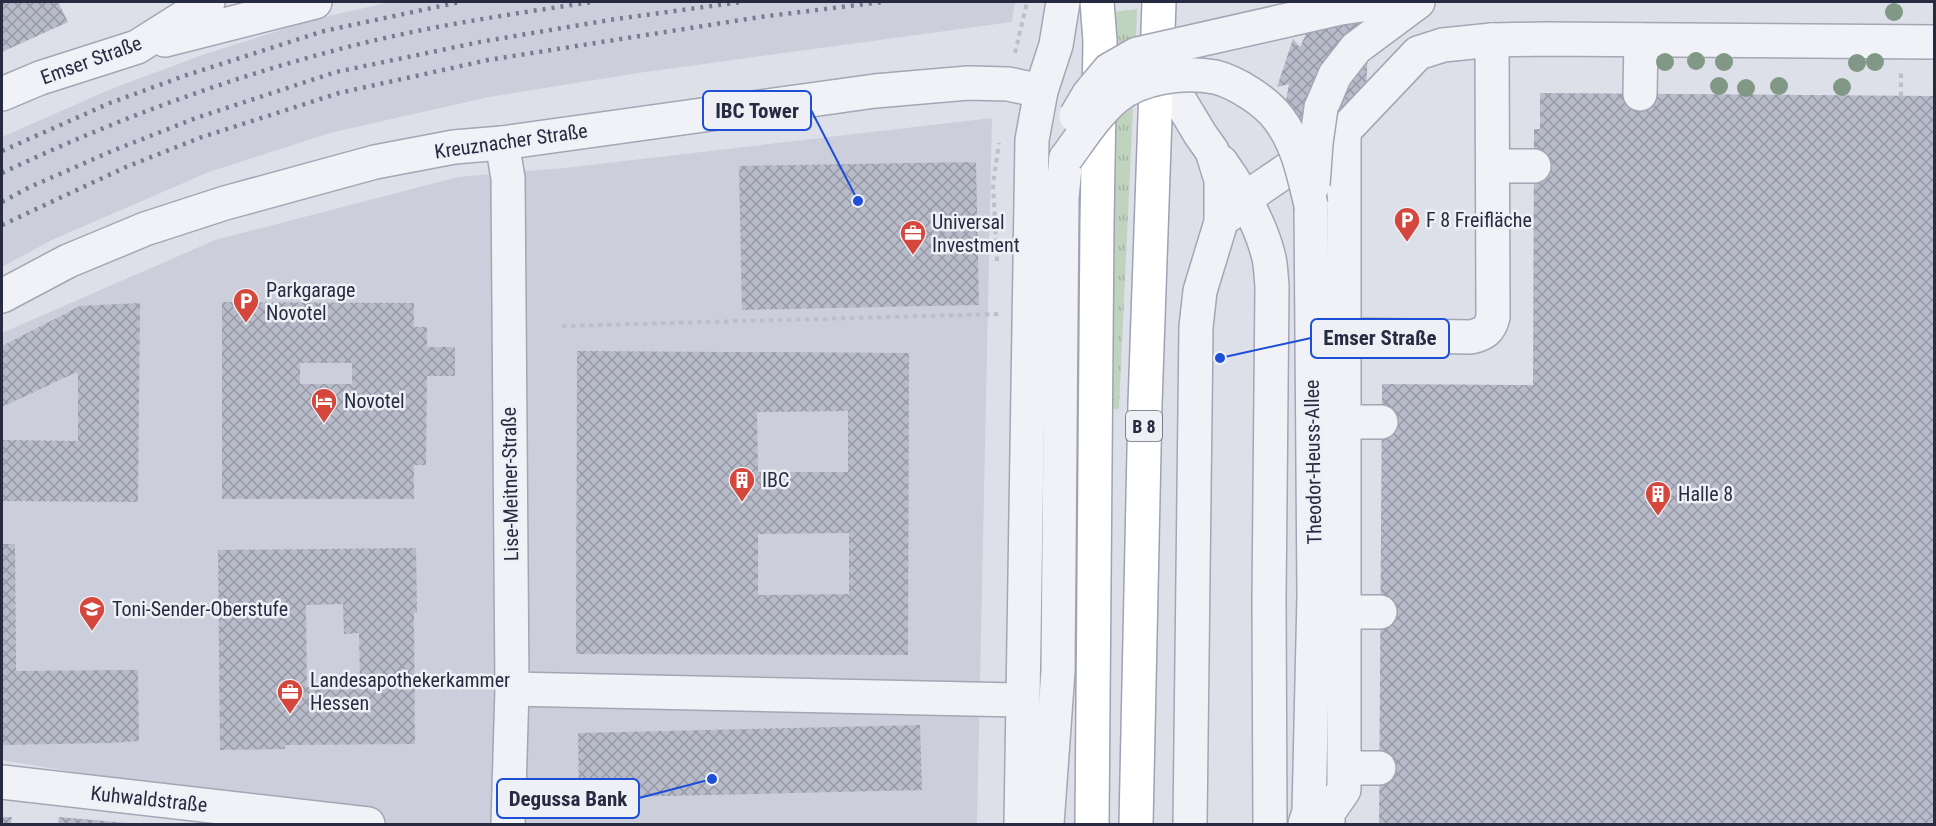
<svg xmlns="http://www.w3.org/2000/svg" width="1936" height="826" font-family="'Roboto Condensed',sans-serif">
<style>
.built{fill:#cccfdb}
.grass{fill:url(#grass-tufts)}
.building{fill:url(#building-cross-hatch);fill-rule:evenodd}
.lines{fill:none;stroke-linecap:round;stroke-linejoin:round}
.minor-casing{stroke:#a3a6b3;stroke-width:36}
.major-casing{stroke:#9da2b5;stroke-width:36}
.path{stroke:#bcbec8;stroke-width:4;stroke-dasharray:4.5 4.5;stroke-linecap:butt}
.minor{stroke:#f1f2f7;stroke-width:33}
.major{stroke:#fff;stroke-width:33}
.rail{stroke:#777c93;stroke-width:4.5;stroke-dasharray:3 6;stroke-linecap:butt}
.minor-bridge-casing{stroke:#a3a6b3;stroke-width:36;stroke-linecap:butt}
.minor-bridge{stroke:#f1f2f7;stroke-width:33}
.tree{fill:#809885}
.labels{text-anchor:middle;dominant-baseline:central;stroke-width:5;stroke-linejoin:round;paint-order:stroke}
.shield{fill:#eef0f6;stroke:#636677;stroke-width:1.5}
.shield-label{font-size:18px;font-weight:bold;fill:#272b41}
.street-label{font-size:20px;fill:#272b41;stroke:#eef0f6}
.poi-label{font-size:20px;fill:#272b41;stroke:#eef0f6;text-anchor:start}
.leader{fill:none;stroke:#1d4ed8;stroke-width:2}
.callout-dot{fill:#1d4ed8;stroke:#eef0f6;stroke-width:2}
.callout{fill:#eef0f6;stroke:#1d4ed8;stroke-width:2}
.callout-label{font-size:21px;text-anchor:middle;font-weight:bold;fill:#272b41}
</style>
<defs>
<pattern id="grass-tufts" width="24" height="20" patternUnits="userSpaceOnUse" patternTransform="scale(1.5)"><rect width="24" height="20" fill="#c0d3bf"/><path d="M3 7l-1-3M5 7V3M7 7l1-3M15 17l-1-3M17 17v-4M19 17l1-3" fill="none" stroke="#a5b5a5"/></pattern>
<pattern id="building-cross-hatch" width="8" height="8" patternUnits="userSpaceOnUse" patternTransform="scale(1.5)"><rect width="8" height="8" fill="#b8bbc9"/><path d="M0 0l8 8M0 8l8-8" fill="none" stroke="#9698a5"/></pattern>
</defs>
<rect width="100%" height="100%" fill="#dee0e9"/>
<g class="built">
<polygon points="391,2 1015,2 1012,22 638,73 489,97 330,133 209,172 54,239 2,267 2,137 111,89 205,54 319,18"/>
<polygon points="992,118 977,824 383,824 2,760 2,333 215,240 458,177 564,168"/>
</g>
<g class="grass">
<polygon points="1137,9 1136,40 1113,50 1114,12"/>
<polygon points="1133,108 1119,408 1117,410 1113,408 1115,122 1119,117"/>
</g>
<g class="building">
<polygon points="2,2 58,2 68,22 2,52"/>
<polygon points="1357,14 1363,26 1368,52 1366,91 1360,116 1285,136 1285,106 1289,84 1277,87 1293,39 1300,47 1307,32"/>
<polygon points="1540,93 1934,96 1934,824 1379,824 1382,384 1533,385 1534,129 1540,129"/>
<polygon points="976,162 979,305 742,310 739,166"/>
<path d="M 222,302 L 414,303 L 414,327 L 427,327 L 427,347 L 455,347 L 455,376 L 427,376 L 426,465 L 414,465 L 414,499 L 222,499 ZM 300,363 L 352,363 L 352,384 L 300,384 Z"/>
<polygon points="140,303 138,502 2,501 2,440 78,441 78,377 77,372 2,407 2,346 80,306"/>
<path d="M 577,351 L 909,353 L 908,655 L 576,654 ZM 848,411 L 848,472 L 758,472 L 757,412 ZM 849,533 L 849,594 L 758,595 L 758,534 Z"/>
<polygon points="2,544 15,544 16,671 138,670 139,741 110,743 2,745"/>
<path d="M 416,548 L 417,613 L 414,613 L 415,744 L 285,745 L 285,749 L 220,750 L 218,550 ZM 343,604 L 344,634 L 359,633 L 360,686 L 307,687 L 306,605 Z"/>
<polygon points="920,725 922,790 579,798 578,733"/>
<polygon points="2,817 12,817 11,824 2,824"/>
<polygon points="59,817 128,823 128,824 58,824"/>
</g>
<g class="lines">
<g class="minor-casing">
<g id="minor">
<polyline points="1341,8 1384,2"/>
<polyline points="165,40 315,2"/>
<polyline points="1162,49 1166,64 1179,99 1200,134 1212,151 1221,180 1221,222 1200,291 1196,327 1190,824"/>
<polyline points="2,94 40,78 137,47 208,2"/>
<polyline points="1640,94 1641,40"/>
<polyline points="1321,108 1335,75 1356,48 1418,2"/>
<polyline points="502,143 508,178 512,689 508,824"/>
<path d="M 1221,162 C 1241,190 1261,224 1269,258 C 1271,267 1271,277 1272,286 L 1269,600 L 1270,824"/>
<polyline points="1493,166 1534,166"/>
<polyline points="1229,215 1259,189 1322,146"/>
<polyline points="2,296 68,261 145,229 225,203 375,162 454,147 502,143 875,91 968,83 1008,84 1041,91"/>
<path d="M 1345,335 L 1471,337 C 1484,334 1490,330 1493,317 L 1492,40"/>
<polyline points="1345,422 1381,422"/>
<polyline points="1345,612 1380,612"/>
<polyline points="512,689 1023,700"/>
<polyline points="1345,768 1379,768"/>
<polyline points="2,782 368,824"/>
<polyline points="1021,824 1032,140 1041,91 1056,45 1063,2"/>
<polyline points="1047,824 1058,671 1062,197 1066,158"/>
<polyline points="1305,824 1309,812 1314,596 1311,205"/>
<polyline points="1328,824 1328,813 1344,790 1344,131 1418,53 1443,45 1492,40 1544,39 1934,42"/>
</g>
</g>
<g class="major-casing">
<g id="major">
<polyline points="1092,824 1097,223 1100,41 1097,2"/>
<polyline points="1136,824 1145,404 1159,2"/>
</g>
</g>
<g class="path">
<polyline points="1015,53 1027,2"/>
<polyline points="1901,96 1901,72"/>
<polyline points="997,261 993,183 999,143"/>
<polyline points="562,326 999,314"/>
</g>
<use href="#minor" class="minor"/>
<use href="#major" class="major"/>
<g class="rail">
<polyline points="2,151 110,103 184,76 324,31 460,2"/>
<path d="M 2,173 C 107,123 217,82 329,52 C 415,28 505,15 592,2"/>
<polyline points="2,202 30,187 112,151 196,118 336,72 480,42 616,19 741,2"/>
<polyline points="2,225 126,167 202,137 339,93 488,60 760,17 882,2"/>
</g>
<g class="minor-bridge-casing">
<g id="minor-bridge">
<polyline points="1076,116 1089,94 1109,70 1137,54 1341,8"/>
<path d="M 1066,158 C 1081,138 1095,115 1115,98 C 1140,77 1184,71 1215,77 C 1236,82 1267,102 1279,119 C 1298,144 1304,176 1311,205"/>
<polyline points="1313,185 1316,143 1321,108"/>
</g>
</g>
<use href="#minor-bridge" class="minor-bridge"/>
</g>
<g class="tree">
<circle cx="1894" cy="12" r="9"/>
<circle cx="1696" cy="61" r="9"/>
<circle cx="1665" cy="62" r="9"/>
<circle cx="1724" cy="62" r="9"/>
<circle cx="1875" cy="62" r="9"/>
<circle cx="1857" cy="63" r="9"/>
<circle cx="1719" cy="86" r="9"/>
<circle cx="1779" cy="86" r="9"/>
<circle cx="1842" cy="87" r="9"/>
<circle cx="1746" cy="88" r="9"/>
</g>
<defs>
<g id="parking-pin" transform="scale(1.35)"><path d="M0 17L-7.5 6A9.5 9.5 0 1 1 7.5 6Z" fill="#d5463c" stroke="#eef0f6"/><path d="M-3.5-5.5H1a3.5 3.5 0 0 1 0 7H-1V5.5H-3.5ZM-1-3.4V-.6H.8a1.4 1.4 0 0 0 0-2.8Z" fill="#fff"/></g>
<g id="office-pin" transform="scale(1.35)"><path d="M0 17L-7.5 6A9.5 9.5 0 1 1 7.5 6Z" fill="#d5463c" stroke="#eef0f6"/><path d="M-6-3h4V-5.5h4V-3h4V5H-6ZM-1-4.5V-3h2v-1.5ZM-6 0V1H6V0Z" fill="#fff"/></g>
<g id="hotel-pin" transform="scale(1.35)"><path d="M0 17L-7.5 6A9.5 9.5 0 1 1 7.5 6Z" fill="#d5463c" stroke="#eef0f6"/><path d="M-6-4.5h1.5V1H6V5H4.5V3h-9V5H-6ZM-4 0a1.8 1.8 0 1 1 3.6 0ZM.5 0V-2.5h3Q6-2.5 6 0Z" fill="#fff"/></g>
<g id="building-pin" transform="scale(1.35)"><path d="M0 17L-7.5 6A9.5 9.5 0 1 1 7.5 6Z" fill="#d5463c" stroke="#eef0f6"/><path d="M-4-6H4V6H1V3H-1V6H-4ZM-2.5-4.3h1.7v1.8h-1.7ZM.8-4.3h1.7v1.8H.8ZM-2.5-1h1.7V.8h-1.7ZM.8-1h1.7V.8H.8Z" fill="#fff"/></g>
<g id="school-pin" transform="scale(1.35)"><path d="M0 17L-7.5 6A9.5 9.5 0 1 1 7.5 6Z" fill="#d5463c" stroke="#eef0f6"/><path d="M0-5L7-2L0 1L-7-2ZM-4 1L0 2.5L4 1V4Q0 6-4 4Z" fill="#fff"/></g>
</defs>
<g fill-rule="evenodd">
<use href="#parking-pin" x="1407" y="220"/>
<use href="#office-pin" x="913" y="233"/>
<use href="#parking-pin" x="246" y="301"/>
<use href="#hotel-pin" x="324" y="401"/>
<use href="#building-pin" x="742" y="480"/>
<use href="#building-pin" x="1658" y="494"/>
<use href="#school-pin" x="92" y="609"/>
<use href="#office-pin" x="290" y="692"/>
</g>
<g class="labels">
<rect class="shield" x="1126" y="411" width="36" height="30" rx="4.5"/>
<g class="shield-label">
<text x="1144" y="426">B 8</text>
</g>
<g class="street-label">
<text transform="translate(91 60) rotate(-20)">Emser Straße</text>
<text transform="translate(511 141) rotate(-8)">Kreuznacher Straße</text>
<text transform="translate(1313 462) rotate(-91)">Theodor-Heuss-Allee</text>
<text transform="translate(510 484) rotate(-91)">Lise-Meitner-Straße</text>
<text transform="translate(149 799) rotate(6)">Kuhwaldstraße</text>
</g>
<g class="poi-label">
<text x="1426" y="220">F 8 Freifläche</text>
<text x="932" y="222">Universal<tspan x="932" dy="23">Investment</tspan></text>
<text x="266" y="290">Parkgarage<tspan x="266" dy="23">Novotel</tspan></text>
<text x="344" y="401">Novotel</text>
<text x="762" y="480">IBC</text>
<text x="1678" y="494">Halle 8</text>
<text x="112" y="609">Toni-Sender-Oberstufe</text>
<text x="310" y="680">Landesapothekerkammer<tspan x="310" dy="23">Hessen</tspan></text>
</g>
</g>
<path class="leader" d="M858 201L811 110M1220 358L1311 338M712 779L639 798"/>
<g class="callout-dot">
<circle cx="858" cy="201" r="6"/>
<circle cx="1220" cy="358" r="6"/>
<circle cx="712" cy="779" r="6"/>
</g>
<g class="callout">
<rect x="703" y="91" width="108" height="39" rx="6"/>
<rect x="1311" y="319" width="138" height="39" rx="6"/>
<rect x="497" y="779" width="142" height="39" rx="6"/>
</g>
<g class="callout-label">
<text x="757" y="118">IBC Tower</text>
<text x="1380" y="345">Emser Straße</text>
<text x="568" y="806">Degussa Bank</text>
</g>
<rect width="1936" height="826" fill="none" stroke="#272b41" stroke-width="6"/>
</svg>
